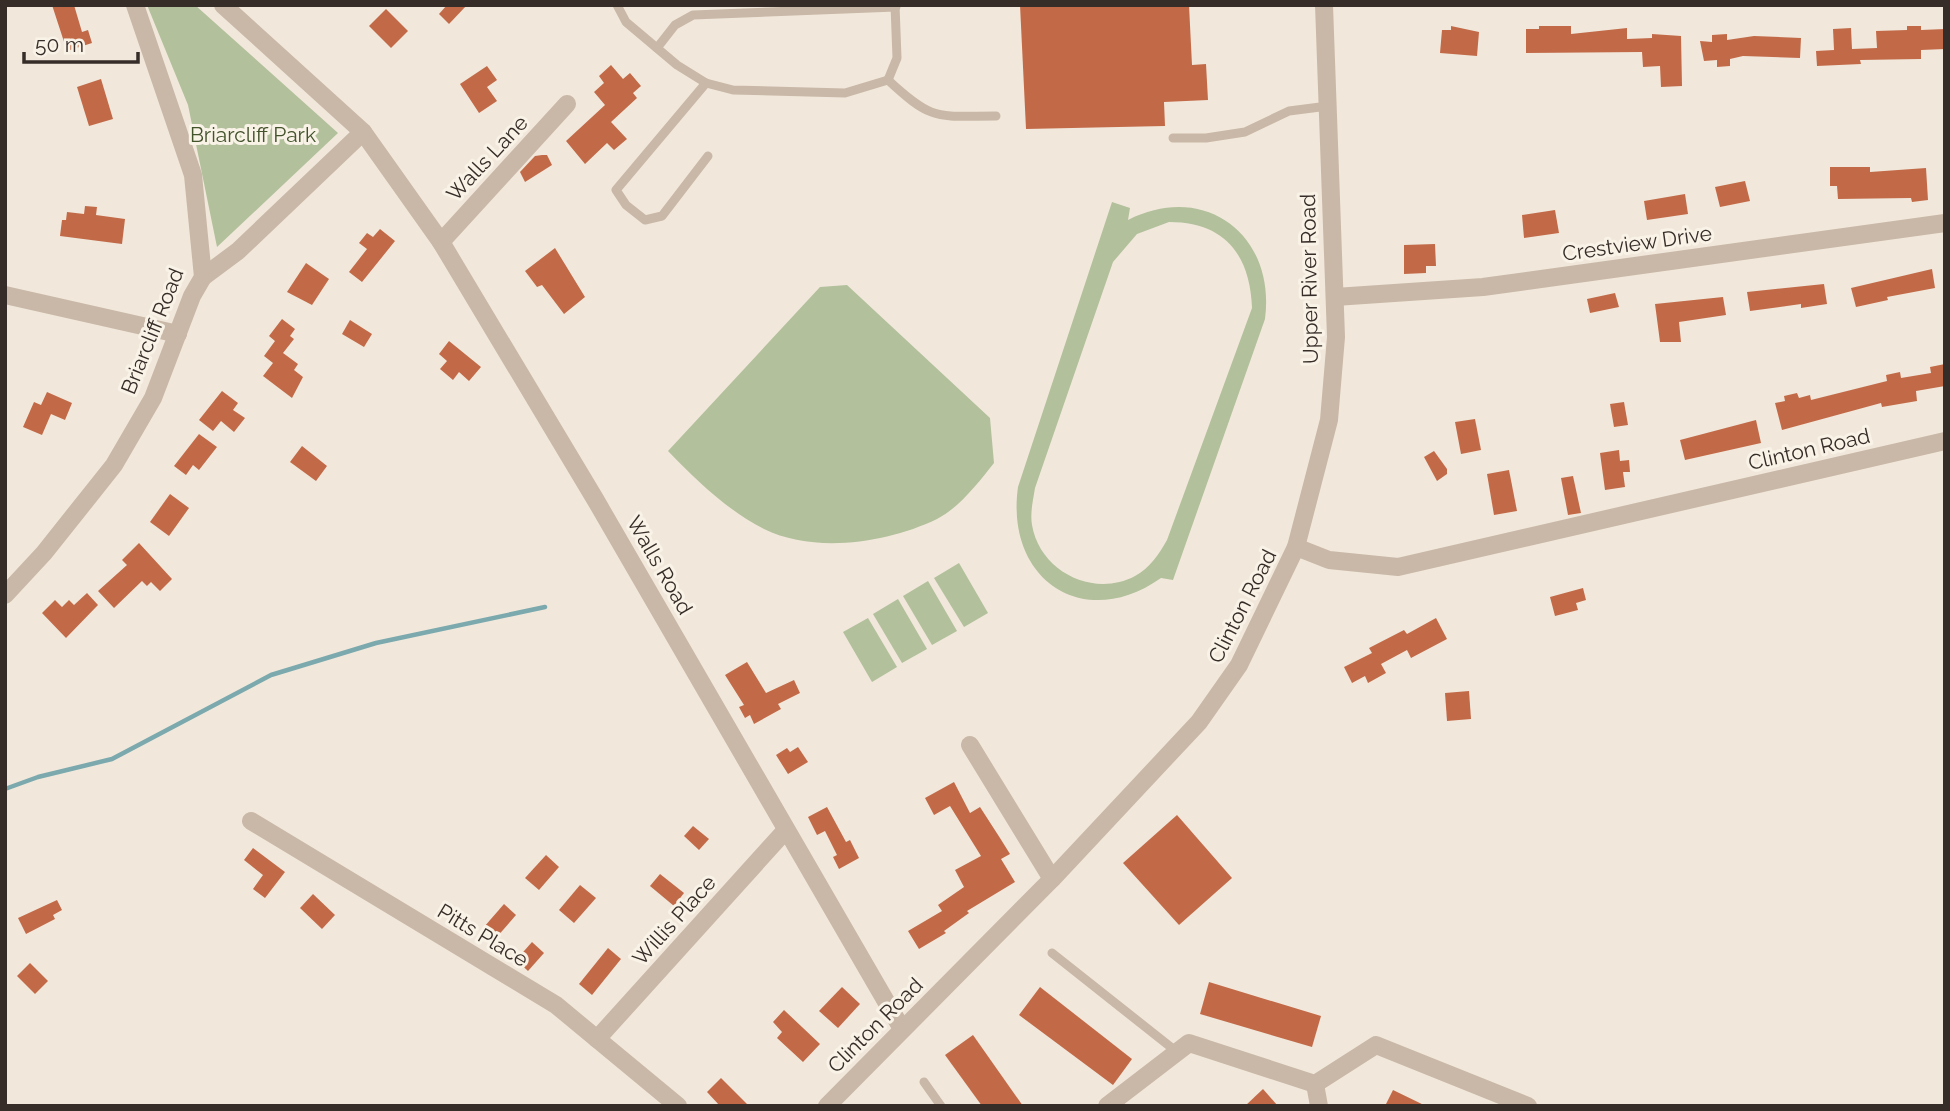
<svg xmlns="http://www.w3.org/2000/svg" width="1950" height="1111" font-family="Raleway,sans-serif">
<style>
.green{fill:#b2c09c;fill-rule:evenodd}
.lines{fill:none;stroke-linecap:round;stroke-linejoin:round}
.stream{stroke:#7ba9ad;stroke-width:4.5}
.building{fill:#c26a48}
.service{stroke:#c9b8a8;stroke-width:9}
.minor{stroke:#c9b8a8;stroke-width:18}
.tertiary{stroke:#c9b8a8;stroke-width:18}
.labels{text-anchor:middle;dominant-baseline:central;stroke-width:6;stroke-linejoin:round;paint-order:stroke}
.park-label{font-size:21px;fill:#43532c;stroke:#f9f2e7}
.street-label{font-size:21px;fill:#362d28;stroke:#f9f2e7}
</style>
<rect width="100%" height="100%" fill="#f1e8db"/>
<g class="green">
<polygon points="147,5 195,5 338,133 217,247 188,105"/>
<path d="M 1112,202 L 1130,208 L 1128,220 C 1205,181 1276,235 1265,319 L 1173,580 L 1161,578 C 1083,633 1005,579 1018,487 ZM 1169,222 C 1225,222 1250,255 1252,308 L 1167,540 C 1159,554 1150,568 1135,576 C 1094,598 1040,572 1032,525 C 1030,513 1033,500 1035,488 L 1113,262 L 1137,234 Z"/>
<path d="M 847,285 L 990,418 L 994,463 C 978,483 960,507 937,519 C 887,543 815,554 764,529 C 727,510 697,481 668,451 L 820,287 Z"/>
<polygon points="959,563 988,613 964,627 934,578"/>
<polygon points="928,581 957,631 932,645 903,596"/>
<polygon points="898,599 927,649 902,663 873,614"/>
<polygon points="868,618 897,667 872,682 843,632"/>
</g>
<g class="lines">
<polyline class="stream" points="5,789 38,777 112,759 271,675 376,643 545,607"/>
</g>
<g class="building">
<polygon points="52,5 74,5 82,32 88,30 92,43 67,51"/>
<polygon points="447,5 467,5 449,24 439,14"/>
<polygon points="1020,5 1189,5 1192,65 1206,64 1208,100 1164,102 1165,126 1026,129"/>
<polygon points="386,9 408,31 391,48 369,26"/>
<polygon points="1451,26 1479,32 1477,56 1440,53 1442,30 1451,30"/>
<polygon points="1539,26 1571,26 1571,34 1627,28 1627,39 1652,38 1652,34 1681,36 1682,86 1661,87 1660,66 1643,67 1642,52 1526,53 1526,29 1539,29"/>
<polygon points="1907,26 1921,26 1921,30 1945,29 1945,49 1921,50 1921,59 1860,60 1861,64 1817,66 1816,51 1834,50 1833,29 1851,28 1852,49 1877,48 1876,31 1907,30"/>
<polygon points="1727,34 1727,40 1754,36 1801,38 1800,58 1743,56 1730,59 1730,66 1717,67 1717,60 1704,61 1700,41 1712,42 1712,35"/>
<polygon points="611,65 623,79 630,73 641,86 633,93 637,98 611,122 627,139 614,150 607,143 585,164 566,141 605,105 594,92 604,83 599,76"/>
<polygon points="487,66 497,80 487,87 497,101 479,113 460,84"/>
<polygon points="101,79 113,119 89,126 77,87"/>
<polygon points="542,155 547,155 552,165 525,182 520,172 535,156"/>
<polygon points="1830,167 1870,167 1870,172 1926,168 1928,200 1912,202 1911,198 1838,199 1837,186 1830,186"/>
<polygon points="1745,181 1750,201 1720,207 1715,187"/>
<polygon points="1685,194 1688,214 1647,220 1644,201"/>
<polygon points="85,206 97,207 96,215 125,219 122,244 60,236 62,220 66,220 67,212 84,214"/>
<polygon points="1555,210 1559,233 1524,238 1522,215"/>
<polygon points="380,229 395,241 362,282 349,272 367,249 359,243 367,233 373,237"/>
<polygon points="1435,244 1436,266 1426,266 1426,273 1404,274 1404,245"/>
<polygon points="555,248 585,297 564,314 542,285 537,287 525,271"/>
<polygon points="306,263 329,279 312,305 287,292"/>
<polygon points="1932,269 1935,288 1887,297 1888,300 1856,307 1851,288"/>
<polygon points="1824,284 1827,304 1801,308 1801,304 1750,311 1747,292"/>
<polygon points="1615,293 1619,307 1590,313 1587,299"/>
<polygon points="1723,297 1726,315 1679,322 1681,342 1660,342 1655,304"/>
<polygon points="282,319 295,329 290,336 294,339 283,353 298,364 294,370 303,377 292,398 263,376 273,363 264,356 275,341 269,336"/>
<polygon points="350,320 372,334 364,347 342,334"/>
<polygon points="449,341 481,367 469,381 459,372 453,380 440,369 447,361 439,354"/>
<polygon points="1945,364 1945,386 1916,391 1917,401 1882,407 1881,403 1782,430 1775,403 1785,401 1784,396 1797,393 1799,398 1810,395 1811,400 1887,381 1886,375 1900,372 1901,378 1931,373 1930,367"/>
<polygon points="222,391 238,403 233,410 245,418 234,432 221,421 213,431 199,420"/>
<polygon points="47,392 72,403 65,420 51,414 42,435 23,427 34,402 41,405"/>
<polygon points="1624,402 1628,425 1614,427 1610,404"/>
<polygon points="1475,419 1481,450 1461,454 1455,422"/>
<polygon points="1756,420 1761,443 1685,460 1680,440"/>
<polygon points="199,434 217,447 199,470 193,465 186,475 174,466"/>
<polygon points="302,446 327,466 316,481 290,462"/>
<polygon points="1619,450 1620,461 1629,460 1630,472 1623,472 1625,487 1605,490 1600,453"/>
<polygon points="1434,451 1447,469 1447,474 1437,481 1424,457"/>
<polygon points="1509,470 1517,511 1494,515 1487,474"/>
<polygon points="1573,476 1581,513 1568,515 1561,478"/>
<polygon points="170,494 189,508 169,536 150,522"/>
<polygon points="139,543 172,579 160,591 151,582 147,586 142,581 114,608 98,591 127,565 122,560"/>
<polygon points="1583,588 1586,600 1576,603 1578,610 1555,616 1550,597"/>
<polygon points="87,593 98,605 66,638 42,613 55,600 62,607 69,600 74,605"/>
<polygon points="1436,618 1447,639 1411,658 1407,650 1381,664 1386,673 1368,683 1365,676 1352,683 1344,667 1372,653 1369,648 1404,630 1407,634"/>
<polygon points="747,662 766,693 794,680 800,693 778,704 781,709 754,724 750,715 745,718 739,707 744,705 725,675"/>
<polygon points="1469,691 1471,719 1447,721 1445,693"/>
<polygon points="798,747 808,762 788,774 776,755 787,748 790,752"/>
<polygon points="954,782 970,813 980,807 1000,838 1010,854 1001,859 1015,882 967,911 969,913 944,931 946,933 919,949 908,931 942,911 938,905 964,887 955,870 981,856 950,806 934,815 925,798"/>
<polygon points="827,807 846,842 850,840 859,858 839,869 833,857 837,855 825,831 817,835 808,817"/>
<polygon points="1177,815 1232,878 1179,925 1123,863"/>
<polygon points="693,826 709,839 699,850 684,836"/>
<polygon points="253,848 285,872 265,898 253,889 263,875 244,860"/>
<polygon points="546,855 559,867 539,890 525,878"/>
<polygon points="660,874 684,893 674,906 650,886"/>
<polygon points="580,885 596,898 574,923 559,910"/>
<polygon points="313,894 335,915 322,929 300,908"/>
<polygon points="57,900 62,910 53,915 55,919 26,934 18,918"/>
<polygon points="504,904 516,915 496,938 484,927"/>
<polygon points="532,942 544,953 528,971 516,960"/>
<polygon points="608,948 621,959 592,995 579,984"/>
<polygon points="30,963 48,981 35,994 17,976"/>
<polygon points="1209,982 1321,1016 1312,1047 1200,1014"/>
<polygon points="842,987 860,1004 838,1028 819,1011"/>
<polygon points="1040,987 1132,1059 1113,1085 1019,1015"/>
<polygon points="784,1010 820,1044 803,1062 777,1038 782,1032 773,1022"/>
<polygon points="973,1035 1023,1106 982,1106 945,1055"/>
<polygon points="721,1078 749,1106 720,1106 707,1092"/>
<polygon points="1263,1089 1278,1106 1245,1106"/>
<polygon points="1393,1090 1426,1106 1385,1106"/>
</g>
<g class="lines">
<g class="service">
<path d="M 617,5 L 626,22 L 677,65 L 706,83 L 733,90 L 845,93 L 888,80 C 933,122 937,116 996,116"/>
<polyline points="657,48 675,25 693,15 896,7"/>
<polyline points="888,80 897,58 895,5"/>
<polyline points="706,83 616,190 626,205 645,220 662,216 708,156"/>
<polyline points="1173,138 1206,138 1245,132 1289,111 1328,106"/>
<polyline points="1052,953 1177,1052"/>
<polyline points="924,1082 941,1106"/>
</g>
<g class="minor">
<polyline points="223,5 363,132 441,242 595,499 902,1029"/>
<polyline points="441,242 567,104"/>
<polyline points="203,277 238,251 363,132"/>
<polyline points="5,295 178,334"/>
<polyline points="1335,297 1483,287 1945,223"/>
<polyline points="5,595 44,553 114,465 153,398 192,296 203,277 193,175 135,5"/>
<polyline points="970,745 1052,879"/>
<polyline points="251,821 556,1005 678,1106"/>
<polyline points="597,1039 785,831"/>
<polyline points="1315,1084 1319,1106"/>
<polyline points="1107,1106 1189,1043 1315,1084 1376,1045 1528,1106"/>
</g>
<g class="tertiary">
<polyline points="1296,547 1329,560 1398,567 1945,441"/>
<polyline points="827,1106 1052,879 1199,722 1239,665 1296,547 1329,420 1336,337 1324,5"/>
</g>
</g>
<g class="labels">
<g class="park-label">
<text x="253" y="134">Briarcliff Park</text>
</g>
<g class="street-label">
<text transform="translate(487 158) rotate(-47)">Walls Lane</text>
<text transform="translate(1637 243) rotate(-8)">Crestview Drive</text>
<text transform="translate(1309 279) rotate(-91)">Upper River Road</text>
<text transform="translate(152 331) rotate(-68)">Briarcliff Road</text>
<text transform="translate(1809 449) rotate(-13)">Clinton Road</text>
<text transform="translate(660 565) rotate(60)">Walls Road</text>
<text transform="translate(1242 606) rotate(-63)">Clinton Road</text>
<text transform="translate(674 920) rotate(-48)">Willis Place</text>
<text transform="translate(483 935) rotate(31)">Pitts Place</text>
<text transform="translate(875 1025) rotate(-45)">Clinton Road</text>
</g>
</g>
<rect width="1950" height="1111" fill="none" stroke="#362d28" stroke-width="14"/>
<path d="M24 52v10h114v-10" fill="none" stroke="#362d28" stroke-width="3.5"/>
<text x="35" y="52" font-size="21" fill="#362d28" stroke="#f9f2e7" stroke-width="5" paint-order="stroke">50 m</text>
</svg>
